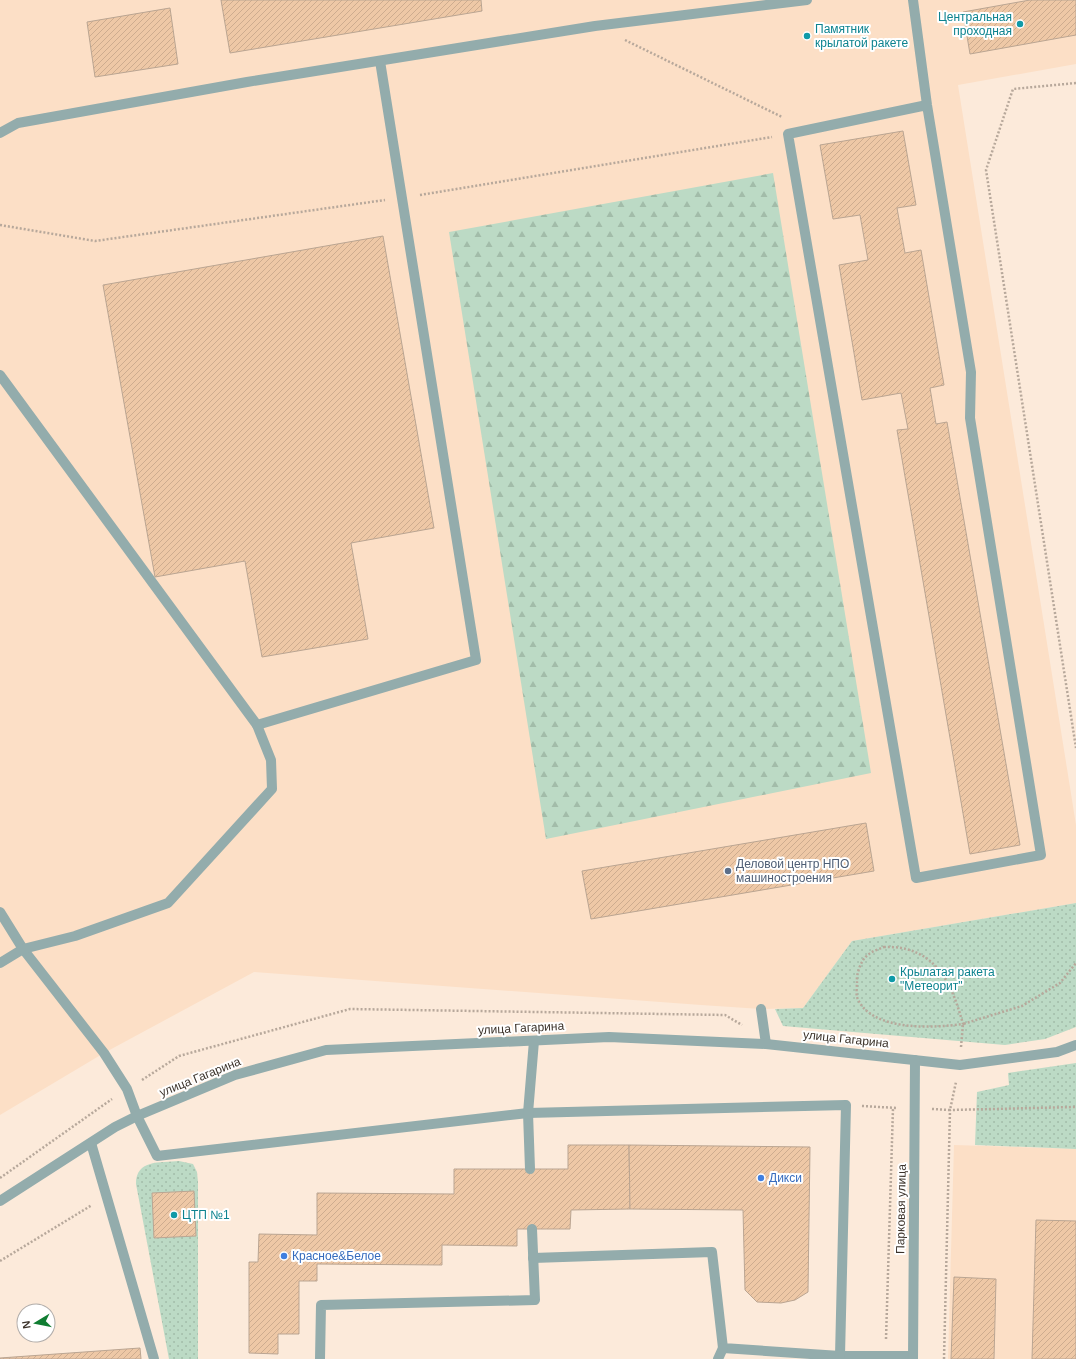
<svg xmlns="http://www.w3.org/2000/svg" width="1076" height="1359" font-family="Helvetica,sans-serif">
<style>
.built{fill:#fcdfc6}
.green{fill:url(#green-dots)}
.forest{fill:url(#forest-firs)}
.building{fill:url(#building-hatch);stroke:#baa592}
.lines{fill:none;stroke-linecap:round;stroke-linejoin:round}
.path{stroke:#b7a89b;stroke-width:2.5;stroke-dasharray:2 2;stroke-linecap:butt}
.lane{stroke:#93acac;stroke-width:10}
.street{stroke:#93acac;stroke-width:10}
.culture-dot{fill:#0f9aa8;stroke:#fff;stroke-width:1.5}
.service-dot{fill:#5c6f8a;stroke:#fff;stroke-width:1.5}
.shop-dot{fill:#3f7fe0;stroke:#fff;stroke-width:1.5}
.labels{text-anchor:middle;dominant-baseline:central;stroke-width:4;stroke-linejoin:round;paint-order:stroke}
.culture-label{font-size:12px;fill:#0d838f;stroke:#fff;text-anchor:start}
.service-label{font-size:12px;fill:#4e5e75;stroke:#fff;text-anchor:start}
.street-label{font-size:12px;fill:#3b322a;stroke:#fff}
.shop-label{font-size:12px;fill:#366cbe;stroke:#fff;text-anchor:start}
</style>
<defs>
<pattern id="green-dots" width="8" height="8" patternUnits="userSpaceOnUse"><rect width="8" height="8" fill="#bcdac5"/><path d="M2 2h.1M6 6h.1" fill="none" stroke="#a2bca9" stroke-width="1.8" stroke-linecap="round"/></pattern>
<pattern id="forest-firs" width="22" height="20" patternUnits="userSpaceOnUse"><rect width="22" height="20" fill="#bcdac5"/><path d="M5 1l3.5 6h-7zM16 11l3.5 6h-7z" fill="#a2bca9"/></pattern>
<pattern id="building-hatch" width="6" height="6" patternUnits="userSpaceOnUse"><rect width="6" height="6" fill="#eec8a6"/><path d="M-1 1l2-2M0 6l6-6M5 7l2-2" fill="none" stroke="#cdac8f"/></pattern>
</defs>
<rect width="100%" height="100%" fill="#fceada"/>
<g class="built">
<polygon points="0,0 1076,0 1076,64 958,85 1076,825 1076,903 852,941 803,1008 761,1009 701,1005 254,972 104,1053 0,1115"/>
<polygon points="954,1145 1076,1149 1076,1359 948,1359"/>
</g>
<g class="green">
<polygon points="1076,903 1076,1027 1045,1039 1005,1045 783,1026 775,1009 803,1008 852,941"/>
<polygon points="1076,1063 1076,1149 975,1145 977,1092 1009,1085 1008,1073"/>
<path d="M 179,1161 L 193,1164 L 197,1172 L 198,1182 L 198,1359 L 169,1359 L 136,1184 C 136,1159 160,1163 179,1161 Z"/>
</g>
<polygon class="forest" points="773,173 871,773 546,839 449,232"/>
<g class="building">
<polygon points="221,0 481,0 482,11 230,53"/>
<polygon points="1030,0 1076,0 1076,35 970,54 963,12"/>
<polygon points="170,8 178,64 95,77 87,22"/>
<polygon points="903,131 916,205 897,208 905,253 921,250 944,385 930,388 936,424 947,422 1020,845 970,854 897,430 908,429 901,393 862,400 839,265 868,260 860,215 833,219 820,145"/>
<polygon points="383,236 434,528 351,543 368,639 262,657 245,561 155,577 103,285"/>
<polygon points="866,823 874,871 591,919 582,871"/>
<polygon points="568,1145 629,1145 630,1209 571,1210 570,1229 517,1229 517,1246 442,1245 442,1265 317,1264 317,1281 299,1281 299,1334 278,1334 278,1354 249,1353 249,1262 258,1262 259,1234 317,1235 317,1193 454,1194 454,1169 568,1169"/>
<polygon points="629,1145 810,1147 808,1292 795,1300 781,1303 757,1302 745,1290 743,1210 630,1209"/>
<polygon points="194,1191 196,1236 154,1238 152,1193"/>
<polygon points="1036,1220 1076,1221 1076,1359 1032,1359"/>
<polygon points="954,1277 996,1279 994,1359 951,1359"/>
<polygon points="140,1348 141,1359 0,1359 0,1358"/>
</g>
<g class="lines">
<g class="path">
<polyline points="625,40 782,117"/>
<polyline points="1076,83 1013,89 986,170 1076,748"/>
<polyline points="420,195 772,137"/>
<polyline points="0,225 95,241 385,200"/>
<path d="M 884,947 C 891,947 900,947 906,949 C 942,958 954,992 963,1024 C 934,1028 870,1032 857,997 C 856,993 857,986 857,982 C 856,975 861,959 868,955 C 872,951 879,949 884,947 Z"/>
<polyline points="961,1047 963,1024 1022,1006 1060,983 1076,963"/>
<polyline points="142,1080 179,1056 350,1009 725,1015 742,1025"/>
<polyline points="862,1106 897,1108"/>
<polyline points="932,1109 950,1110 956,1082"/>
<polyline points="0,1178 112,1099"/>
<polyline points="0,1261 92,1205"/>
<polyline points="886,1339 893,1108"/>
<polyline points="944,1359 950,1110 1076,1107"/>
</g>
<g class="lane">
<polyline points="913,0 927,105 971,372 970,418 1041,855 916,878 788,134 927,105"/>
<polyline points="0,133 18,123 247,82 595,26 807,0"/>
<polyline points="0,375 257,725"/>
<polyline points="0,912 23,949 104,1053 127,1089 137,1116 157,1156 528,1113 846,1105 840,1356 913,1356"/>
<polyline points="0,963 23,949 75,936 168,903 272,789 271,760 257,725 476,660 380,61"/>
<polyline points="761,1009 766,1044"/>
<polyline points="91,1143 154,1359"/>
<polyline points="530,1169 528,1113 534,1041"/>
<polyline points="533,1258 712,1252 723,1348 840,1356"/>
<polyline points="320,1359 321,1305 535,1300 532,1229"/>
<polyline points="718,1359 723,1348"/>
</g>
<g class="street">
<polyline points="0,1201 115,1127 137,1116 235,1075 326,1050 609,1037 766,1044 960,1065 1057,1052 1076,1045"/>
<polyline points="913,1359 915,1060"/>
</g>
</g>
<g class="culture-dot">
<circle cx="1020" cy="24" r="4"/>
<circle cx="807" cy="36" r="4"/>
<circle cx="892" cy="979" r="4"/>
<circle cx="174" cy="1215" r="4"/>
</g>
<circle class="service-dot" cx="728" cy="871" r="4"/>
<g class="shop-dot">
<circle cx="761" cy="1178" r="4"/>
<circle cx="284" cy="1256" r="4"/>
</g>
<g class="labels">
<g class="culture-label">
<text x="1012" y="17" text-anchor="end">Центральная<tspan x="1012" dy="14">проходная</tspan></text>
<text x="815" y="29">Памятник<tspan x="815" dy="14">крылатой ракете</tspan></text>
<text x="900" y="972">Крылатая ракета<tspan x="900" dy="14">"Метеорит"</tspan></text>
<text x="182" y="1215">ЦТП №1</text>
</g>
<g class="service-label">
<text x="736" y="864">Деловой центр НПО<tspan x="736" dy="14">машиностроения</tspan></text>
</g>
<g class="street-label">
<text transform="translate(521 1028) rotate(-3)">улица Гагарина</text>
<text transform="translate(846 1039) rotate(6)">улица Гагарина</text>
<text transform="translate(200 1077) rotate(-22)">улица Гагарина</text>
<text transform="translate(901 1209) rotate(-89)">Парковая улица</text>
</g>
<g class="shop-label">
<text x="769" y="1178">Дикси</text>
<text x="292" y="1256">Красное&amp;Белое</text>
</g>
</g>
<g transform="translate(36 1323) rotate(260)"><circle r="19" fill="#ffffff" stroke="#b1adaa"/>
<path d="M0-3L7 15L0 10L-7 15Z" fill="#107d32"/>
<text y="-6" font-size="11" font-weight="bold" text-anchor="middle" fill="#3b322a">N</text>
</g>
</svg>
